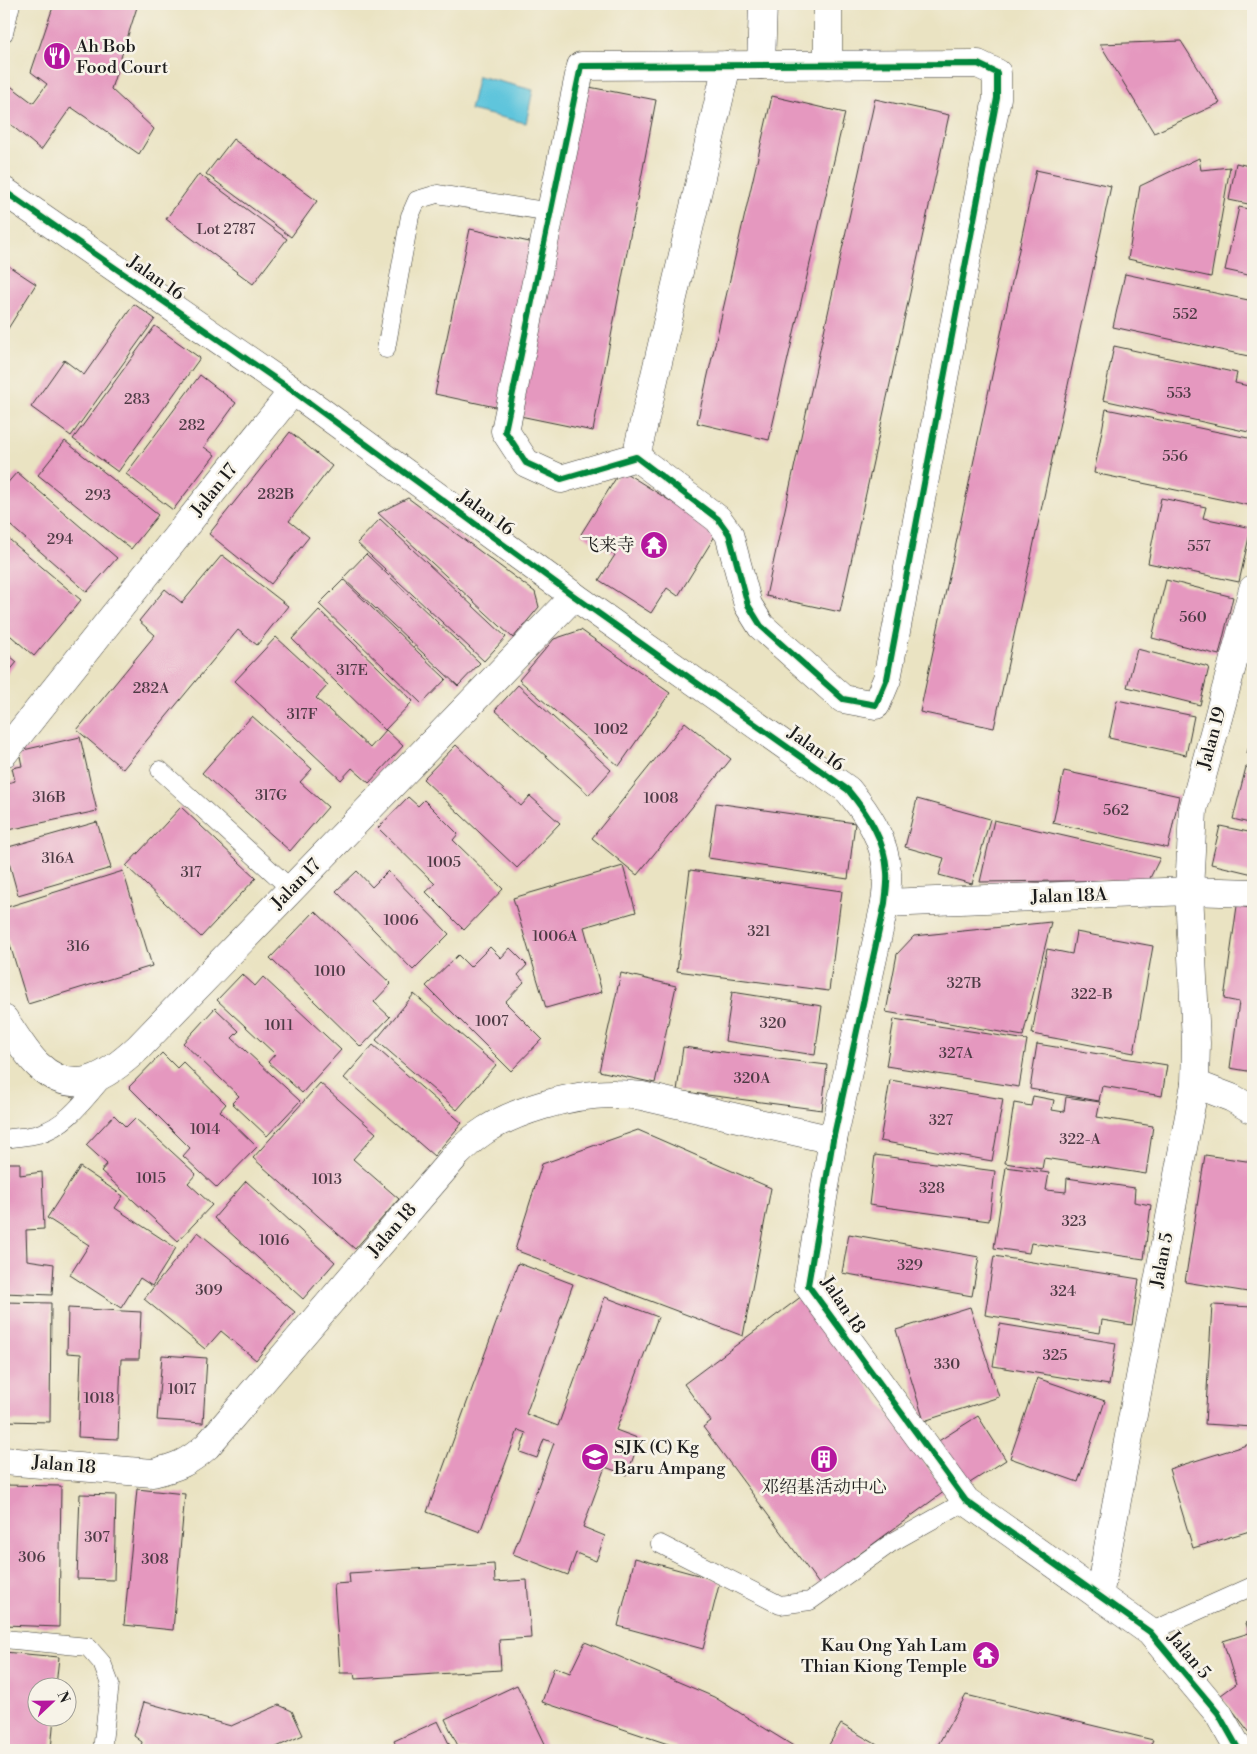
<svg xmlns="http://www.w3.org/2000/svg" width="1257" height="1754" font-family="'Libre Bodoni','Noto Serif SC',serif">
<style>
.water{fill:#5ec5dc;stroke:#3d707c}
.building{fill:#e598bf}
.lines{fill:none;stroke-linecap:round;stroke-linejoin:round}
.lane-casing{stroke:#3b3a35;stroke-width:19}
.street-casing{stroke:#3b3a35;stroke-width:29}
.lane{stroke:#fff;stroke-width:18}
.street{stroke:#fff;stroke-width:28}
.cycleway-casing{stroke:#f7f3e8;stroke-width:9}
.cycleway{stroke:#00873e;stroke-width:6}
.labels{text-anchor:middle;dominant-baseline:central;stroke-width:5;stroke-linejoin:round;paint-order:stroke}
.number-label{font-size:15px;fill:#4e3b45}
.poi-label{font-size:18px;fill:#1c1c1c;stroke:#f7f3e8;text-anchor:start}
.street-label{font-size:18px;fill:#1c1c1c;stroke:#f7f3e8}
</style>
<rect width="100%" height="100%" fill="#f7f3e8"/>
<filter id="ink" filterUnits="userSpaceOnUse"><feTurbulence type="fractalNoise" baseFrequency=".02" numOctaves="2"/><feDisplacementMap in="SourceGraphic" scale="10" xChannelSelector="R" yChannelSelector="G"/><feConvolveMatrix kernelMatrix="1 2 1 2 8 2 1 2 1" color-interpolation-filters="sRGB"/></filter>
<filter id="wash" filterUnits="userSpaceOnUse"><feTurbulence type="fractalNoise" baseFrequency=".0096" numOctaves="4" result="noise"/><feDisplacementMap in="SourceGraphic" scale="20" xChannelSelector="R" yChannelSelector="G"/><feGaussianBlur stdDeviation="1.12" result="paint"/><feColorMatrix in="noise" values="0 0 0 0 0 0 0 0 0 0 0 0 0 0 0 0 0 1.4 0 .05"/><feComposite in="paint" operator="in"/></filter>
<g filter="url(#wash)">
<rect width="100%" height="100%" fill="#eae3c2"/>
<polygon class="water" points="478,76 533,90 526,123 470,110"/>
<g id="blocks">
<g class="building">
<polygon points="54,4 138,4 111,89 154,129 139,154 71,107 41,150 4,119 4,81 33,103 47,84 31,72"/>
<polygon points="1181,41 1220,103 1154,133 1100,44"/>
<polygon points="584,86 656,100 593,431 520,416"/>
<polygon points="772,96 845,113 769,440 697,423"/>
<polygon points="875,99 949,115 840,612 766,596"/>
<polygon points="233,139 317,201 291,237 206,174"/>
<polygon points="1199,158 1201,170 1230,167 1211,277 1128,259 1140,186"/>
<polygon points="1236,163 1253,167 1253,205 1229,200"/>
<polygon points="1036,170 1111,186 994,728 920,712"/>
<polygon points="199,174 287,239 253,284 166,219"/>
<polygon points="1239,207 1253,210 1253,276 1225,270"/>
<polygon points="470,229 534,243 500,408 435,394"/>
<polygon points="4,263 36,284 4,335"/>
<polygon points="1125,274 1253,301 1253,357 1113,327"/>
<polygon points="134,304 155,319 71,436 31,407 64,360 84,375"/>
<polygon points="155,326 200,358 118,472 73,439"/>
<polygon points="1114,346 1237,373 1235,383 1253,387 1253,433 1103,400"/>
<polygon points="200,375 236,403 204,447 215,455 173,510 126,474"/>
<polygon points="1106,409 1253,439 1253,506 1094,473"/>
<polygon points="290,432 332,466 289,521 309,537 271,584 209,534"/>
<polygon points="65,441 158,515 131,549 38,475"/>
<polygon points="621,470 718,531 678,596 667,588 651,613 599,580 615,555 581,534"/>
<polygon points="17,472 117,558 87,592 4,520 4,487"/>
<polygon points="408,498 535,592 539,607 513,638 378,513"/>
<polygon points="1161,498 1206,507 1203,518 1251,528 1239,582 1148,563"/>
<polygon points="380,519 506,637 484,661 357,543"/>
<polygon points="4,535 81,600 34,656 4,630"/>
<polygon points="366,554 480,663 458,686 343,578"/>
<polygon points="222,555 288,606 257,645 238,630 123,769 77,730 155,635 139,621 165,589 182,603"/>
<polygon points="343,580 446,679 422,704 319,604"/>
<polygon points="1166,580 1233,597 1219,655 1152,638"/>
<polygon points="319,610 413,701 385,730 292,639"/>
<polygon points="581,630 670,693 619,766 519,680 554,639"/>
<polygon points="276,637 328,685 316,698 370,748 386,730 403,746 369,783 352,768 341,780 235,681"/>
<polygon points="1137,649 1209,667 1200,705 1127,687"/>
<polygon points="4,651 17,662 4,678"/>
<polygon points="518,685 611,770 589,795 495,710"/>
<polygon points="1117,700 1194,716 1186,755 1109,738"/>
<polygon points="252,716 312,769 300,782 328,807 290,851 202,773"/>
<polygon points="685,722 731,759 637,875 592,838"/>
<polygon points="1253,732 1253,755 1247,753"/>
<polygon points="80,737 97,811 4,831 4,784 15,781 12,768 22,766 19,751"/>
<polygon points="456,745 521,806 530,796 560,823 517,868 423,779"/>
<polygon points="1246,767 1253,768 1253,824 1233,819"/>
<polygon points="1064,771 1179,796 1168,848 1053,823"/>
<polygon points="408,797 418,806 424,800 458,834 453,840 503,889 464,930 426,892 435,884 378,828"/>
<polygon points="917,799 990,819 972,884 939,875 944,858 905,847"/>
<polygon points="716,803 855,823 848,879 708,858"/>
<polygon points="181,807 256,878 201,937 126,866"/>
<polygon points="994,820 1160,858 1149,880 980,882"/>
<polygon points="97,822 111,868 18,895 5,848"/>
<polygon points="1220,826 1253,833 1253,874 1211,864"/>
<polygon points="623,866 636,912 584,927 602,992 546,1008 513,898"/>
<polygon points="690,870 842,891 829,991 677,971"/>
<polygon points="123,871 152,966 28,1004 4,925 4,908"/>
<polygon points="357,871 372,887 388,871 449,934 413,970 336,891"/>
<polygon points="1237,906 1253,908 1253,1072 1230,1068 1239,1002 1224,999"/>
<polygon points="315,911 391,984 374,1002 390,1017 361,1047 270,958"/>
<polygon points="1051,922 1023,1036 886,1012 897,954 914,936"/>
<polygon points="1076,932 1153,946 1134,1053 1032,1034 1047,949 1072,954"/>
<polygon points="490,947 501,958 510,948 527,965 518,975 524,982 505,1002 542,1039 511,1071 426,986 458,955 470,967"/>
<polygon points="621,973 676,986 655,1083 599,1071"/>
<polygon points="242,974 255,986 263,977 341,1050 302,1093 268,1062 275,1054 217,1000"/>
<polygon points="732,992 822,1006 815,1055 725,1041"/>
<polygon points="414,994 496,1065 457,1110 376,1040"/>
<polygon points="215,1008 239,1031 232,1038 300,1101 267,1136 232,1103 239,1096 183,1043"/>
<polygon points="894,1019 1027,1040 1019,1087 886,1066"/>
<polygon points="1037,1044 1167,1065 1162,1096 1102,1086 1099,1101 1030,1089"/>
<polygon points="373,1045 462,1123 434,1156 344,1078"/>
<polygon points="683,1047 827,1065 822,1110 677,1091"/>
<polygon points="162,1053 177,1068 183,1062 226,1104 220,1111 257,1147 217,1188 183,1156 190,1148 129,1087"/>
<polygon points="890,1080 1003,1099 992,1161 880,1141"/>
<polygon points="320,1083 376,1133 353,1159 399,1199 355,1249 253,1158"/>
<polygon points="1033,1096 1054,1100 1052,1110 1064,1112 1066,1097 1100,1102 1097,1117 1153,1126 1146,1174 1044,1158 1042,1169 1005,1163 1014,1103 1031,1106"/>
<polygon points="114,1115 126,1127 135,1118 196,1174 188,1183 212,1205 178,1241 101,1171 107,1164 86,1145"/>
<polygon points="638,1130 771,1188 743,1336 515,1250 542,1164"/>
<polygon points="875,1155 995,1171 989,1221 869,1205"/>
<polygon points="1205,1155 1253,1162 1253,1261 1248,1292 1185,1282"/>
<polygon points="4,1163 20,1163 20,1175 42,1172 44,1229 26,1230 27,1260 54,1264 52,1295 4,1293"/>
<polygon points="80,1167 123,1196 115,1208 176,1248 152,1286 140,1278 121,1308 70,1275 89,1245 47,1218"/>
<polygon points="1006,1167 1049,1173 1046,1190 1066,1192 1067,1178 1135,1188 1134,1202 1151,1205 1144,1259 1031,1243 1029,1253 994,1248"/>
<polygon points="246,1181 335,1262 303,1299 214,1218"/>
<polygon points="198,1232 295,1312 256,1360 221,1331 205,1349 144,1299"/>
<polygon points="849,1234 979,1257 972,1296 842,1273"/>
<polygon points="994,1256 1139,1279 1132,1325 1102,1320 1100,1333 985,1315"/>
<polygon points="518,1263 573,1284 526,1414 558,1426 605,1297 658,1317 616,1430 640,1439 627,1475 605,1467 583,1527 605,1536 596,1561 576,1553 568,1575 513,1554 554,1443 544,1439 537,1458 520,1452 526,1433 518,1430 480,1532 427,1512"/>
<polygon points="802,1296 945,1491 819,1584 703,1427 711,1421 684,1384"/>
<polygon points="4,1302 51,1303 50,1422 4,1421"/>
<polygon points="1212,1305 1253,1307 1253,1427 1205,1424"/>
<polygon points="970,1307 999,1397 924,1421 896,1330"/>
<polygon points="68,1308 141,1312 139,1359 121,1359 118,1439 78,1437 81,1354 67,1353"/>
<polygon points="1000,1324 1116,1343 1109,1385 993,1366"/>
<polygon points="162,1355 207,1358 203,1423 157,1420"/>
<polygon points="1037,1378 1105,1401 1078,1482 1010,1458"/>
<polygon points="978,1416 1006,1460 965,1486 937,1442"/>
<polygon points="1253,1443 1253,1530 1193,1548 1169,1469"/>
<polygon points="4,1485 61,1486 59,1627 4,1625"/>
<polygon points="137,1489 185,1494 173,1630 124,1625"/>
<polygon points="80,1494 116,1495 114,1580 77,1579"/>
<polygon points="635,1558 720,1581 703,1649 618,1626"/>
<polygon points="494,1564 495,1582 527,1580 531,1638 499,1640 501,1670 355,1679 354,1673 340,1673 334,1584 350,1583 349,1573"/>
<polygon points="1253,1621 1253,1737 1221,1695 1236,1684 1223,1641 1249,1633 1246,1623"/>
<polygon points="585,1642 714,1697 800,1750 675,1750 677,1747 542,1702 554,1667 570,1673"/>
<polygon points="4,1652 59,1657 56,1686 38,1686 38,1716 54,1716 51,1750 4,1750"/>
<polygon points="517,1685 548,1750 460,1750 445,1719"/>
<polygon points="966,1695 1153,1740 1148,1750 935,1750"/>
<polygon points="144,1702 231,1726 279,1705 292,1711 303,1735 270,1750 140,1750 142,1742 134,1736"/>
<polygon points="438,1721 452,1750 398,1750 394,1741"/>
<polygon points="841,1724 886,1750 826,1750"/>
</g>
</g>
</g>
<g filter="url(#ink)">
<use href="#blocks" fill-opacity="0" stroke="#3b3a35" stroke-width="1"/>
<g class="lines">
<g class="lane-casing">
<g id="lane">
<polyline points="4,33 11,4"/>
<polyline points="386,349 410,216 417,200 437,194 551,212"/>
<polyline points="160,770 291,889"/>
<path d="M 4,1139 C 15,1137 28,1137 38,1134 C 67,1126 86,1098 105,1076"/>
<polyline points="660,1544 780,1605 810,1601 891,1543 966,1501"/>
<polyline points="1150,1632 1253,1586"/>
<polyline points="4,1639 88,1647 102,1663 110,1684 102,1750"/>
</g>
</g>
<g class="street-casing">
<g id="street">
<polygon points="978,64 997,73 997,98 887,679 876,705 843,699 761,626 748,605 729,534 718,519 636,457 561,479 526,463 505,431 581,66"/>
<polyline points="761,65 763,4"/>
<polyline points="828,65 828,4"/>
<path d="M 4,191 L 293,391 L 574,596 L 848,790 C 868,814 885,840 887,872 C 888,882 886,893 885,903 L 833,1140 L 808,1285 L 966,1501 L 1150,1632 L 1218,1713 L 1239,1750"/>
<polyline points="636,457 727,65"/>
<polyline points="4,753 293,391"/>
<polyline points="885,903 1189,891 1253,893"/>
<path d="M 4,1019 C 15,1034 25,1053 38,1065 C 75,1100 109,1075 139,1047 L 574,596"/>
<polyline points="1195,1084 1232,1098 1253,1110"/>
<path d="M 4,1461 L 153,1473 C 177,1467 188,1463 207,1446 L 457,1154 C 463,1148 470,1141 477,1136 C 510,1111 574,1093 615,1094 C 624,1094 633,1095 642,1096 L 833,1140"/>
<polyline points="1099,1596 1195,1084 1196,1043 1189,891 1193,810 1253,589"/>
</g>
</g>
<use href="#lane" class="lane"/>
<use href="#street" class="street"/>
<g class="cycleway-casing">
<g id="cycleway">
<polygon points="978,64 997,73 997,98 887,679 876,705 843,699 761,626 748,605 729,534 718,519 636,457 561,479 526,463 505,431 581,66"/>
<path d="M 4,191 L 293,391 L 574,596 L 848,790 C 868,814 885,840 887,872 C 888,882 886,893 885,903 L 833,1140 L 808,1285 L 966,1501 L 1150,1632 L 1218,1713 L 1239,1750"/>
</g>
</g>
<use href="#cycleway" class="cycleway"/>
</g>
</g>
<defs>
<g id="restaurant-disc" transform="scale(1.4375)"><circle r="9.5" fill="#b5179e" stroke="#f7f3e8"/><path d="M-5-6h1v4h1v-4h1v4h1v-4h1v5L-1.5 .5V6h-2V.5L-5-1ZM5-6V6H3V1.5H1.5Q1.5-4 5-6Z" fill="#fff"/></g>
<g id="temple-disc" transform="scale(1.4375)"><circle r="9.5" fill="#b5179e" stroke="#f7f3e8"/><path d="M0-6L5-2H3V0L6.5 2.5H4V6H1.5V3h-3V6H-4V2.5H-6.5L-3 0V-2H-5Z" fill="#fff"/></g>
<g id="school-disc" transform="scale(1.4375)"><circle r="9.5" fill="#b5179e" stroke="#f7f3e8"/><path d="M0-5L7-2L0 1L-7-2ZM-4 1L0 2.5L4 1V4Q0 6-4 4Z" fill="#fff"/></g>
<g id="building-disc" transform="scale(1.4375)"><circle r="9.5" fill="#b5179e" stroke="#f7f3e8"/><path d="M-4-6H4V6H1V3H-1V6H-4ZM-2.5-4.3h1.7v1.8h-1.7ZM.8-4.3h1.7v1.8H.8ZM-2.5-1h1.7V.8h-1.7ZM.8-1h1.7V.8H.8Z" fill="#fff"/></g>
</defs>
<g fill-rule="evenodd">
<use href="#restaurant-disc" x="57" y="56"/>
<use href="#temple-disc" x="654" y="545"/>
<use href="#school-disc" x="595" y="1457"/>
<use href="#building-disc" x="824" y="1459"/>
<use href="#temple-disc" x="986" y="1655"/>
</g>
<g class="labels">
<g class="number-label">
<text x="226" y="229">Lot 2787</text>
<text x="1185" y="314">552</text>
<text x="1179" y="393">553</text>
<text x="137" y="399">283</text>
<text x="192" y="425">282</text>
<text x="1175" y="456">556</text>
<text x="276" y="494">282B</text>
<text x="98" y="495">293</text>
<text x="60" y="539">294</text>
<text x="1199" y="546">557</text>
<text x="1193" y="617">560</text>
<text x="352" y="670">317E</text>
<text x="151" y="688">282A</text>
<text x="302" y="714">317F</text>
<text x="611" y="729">1002</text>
<text x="271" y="795">317G</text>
<text x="49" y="797">316B</text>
<text x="661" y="798">1008</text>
<text x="1116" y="810">562</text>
<text x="58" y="858">316A</text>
<text x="444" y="862">1005</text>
<text x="191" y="872">317</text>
<text x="401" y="920">1006</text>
<text x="759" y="931">321</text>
<text x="555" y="936">1006A</text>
<text x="78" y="946">316</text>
<text x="330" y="971">1010</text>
<text x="964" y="983">327B</text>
<text x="1092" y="994">322-B</text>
<text x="492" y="1021">1007</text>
<text x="773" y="1023">320</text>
<text x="279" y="1025">1011</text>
<text x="956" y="1053">327A</text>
<text x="752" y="1078">320A</text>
<text x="941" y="1120">327</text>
<text x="205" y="1129">1014</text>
<text x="1080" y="1139">322-A</text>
<text x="151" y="1178">1015</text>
<text x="327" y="1179">1013</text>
<text x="932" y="1188">328</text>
<text x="1074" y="1221">323</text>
<text x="274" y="1240">1016</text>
<text x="910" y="1265">329</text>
<text x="209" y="1290">309</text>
<text x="1063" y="1291">324</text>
<text x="1055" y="1355">325</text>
<text x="947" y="1364">330</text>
<text x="182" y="1389">1017</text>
<text x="99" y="1398">1018</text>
<text x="97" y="1537">307</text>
<text x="32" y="1557">306</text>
<text x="155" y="1559">308</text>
</g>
<g class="poi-label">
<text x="76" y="46">Ah Bob<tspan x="76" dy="21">Food Court</tspan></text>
<text x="635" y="545" text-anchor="end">飞来寺</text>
<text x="614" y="1447">SJK (C) Kg<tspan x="614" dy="21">Baru Ampang</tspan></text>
<text x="824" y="1487" text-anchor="middle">邓绍基活动中心</text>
<text x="967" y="1645" text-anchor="end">Kau Ong Yah Lam<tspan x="967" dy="21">Thian Kiong Temple</tspan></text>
</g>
<g class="street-label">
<text transform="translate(156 278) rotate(35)">Jalan 16</text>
<text transform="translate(214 490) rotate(-51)">Jalan 17</text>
<text transform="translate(486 513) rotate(36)">Jalan 16</text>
<text transform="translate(1212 738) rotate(-75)">Jalan 19</text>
<text transform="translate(816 749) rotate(35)">Jalan 16</text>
<text transform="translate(296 884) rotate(-46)">Jalan 17</text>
<text transform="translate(1069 896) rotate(-2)">Jalan 18A</text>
<text transform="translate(392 1230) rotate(-49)">Jalan 18</text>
<text transform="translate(1162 1260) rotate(-79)">Jalan 5</text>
<text transform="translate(843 1305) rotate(56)">Jalan 18</text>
<text transform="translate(64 1465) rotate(5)">Jalan 18</text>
<text transform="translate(1189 1655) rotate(50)">Jalan 5</text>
</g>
</g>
<rect width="1257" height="1754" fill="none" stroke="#f7f3e8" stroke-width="20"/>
<g transform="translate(52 1702) rotate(68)"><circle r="24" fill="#f7f3e8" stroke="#9f9d96"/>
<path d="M0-4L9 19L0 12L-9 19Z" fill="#b5179e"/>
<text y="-8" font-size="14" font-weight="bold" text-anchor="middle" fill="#1c1c1c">N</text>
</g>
</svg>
